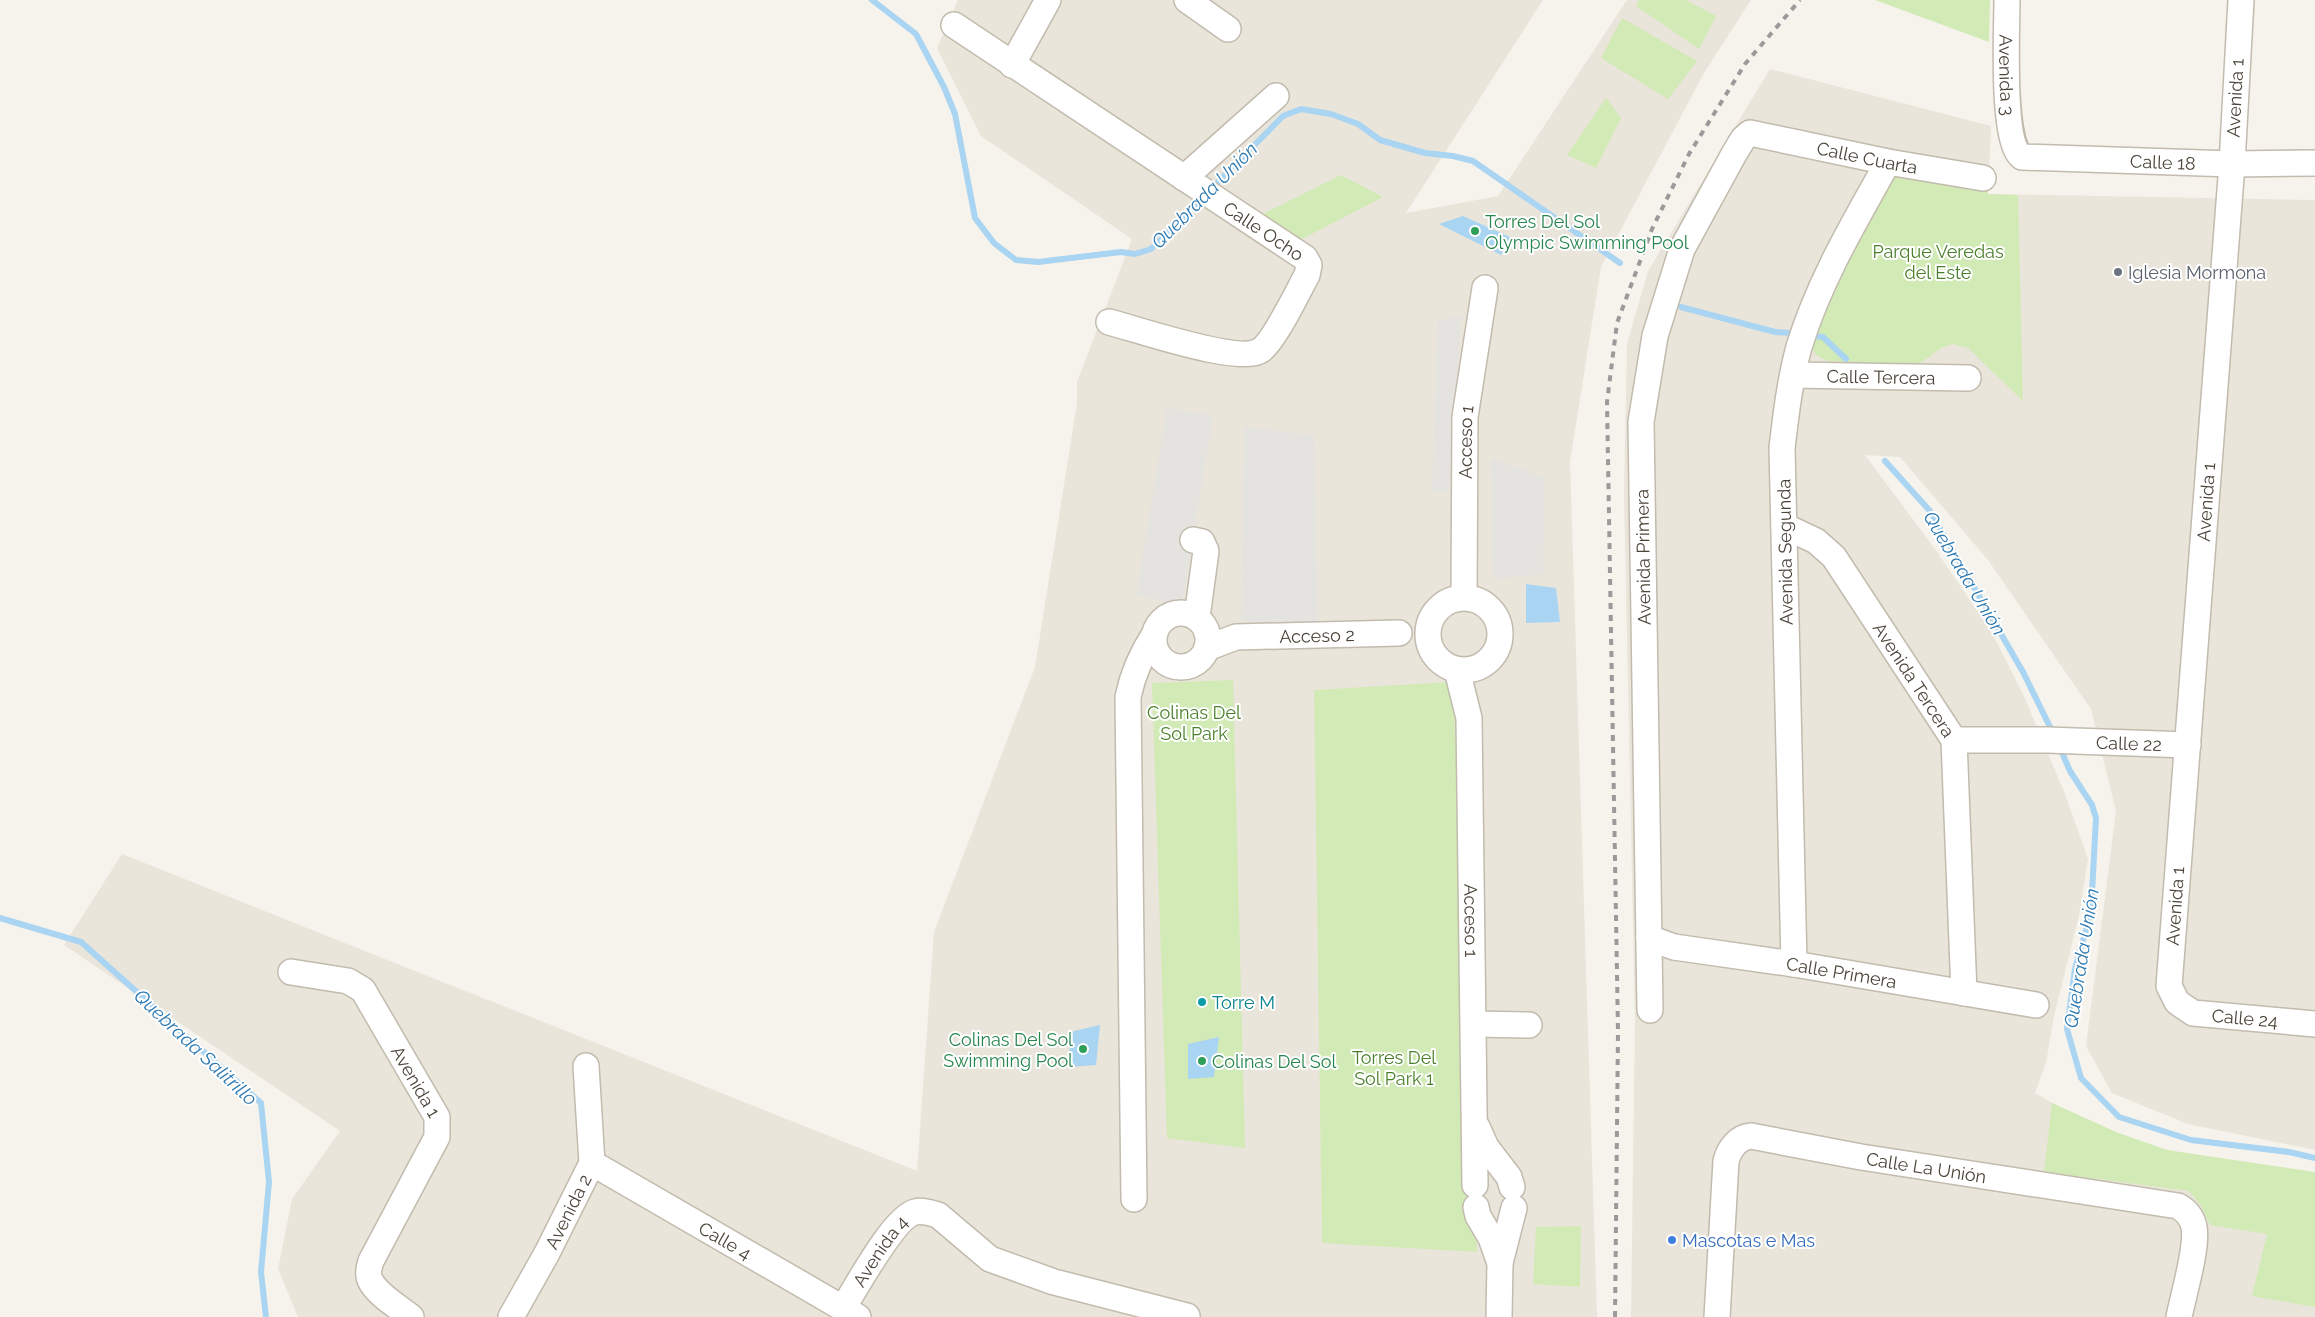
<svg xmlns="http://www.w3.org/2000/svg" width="2315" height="1317" font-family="Raleway,sans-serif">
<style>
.residential{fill:#eae5da}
.green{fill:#d2eab5}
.parking{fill:#e5e3e0}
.water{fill:#a9d4f2}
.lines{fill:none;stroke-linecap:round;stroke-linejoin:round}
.stream{stroke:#a9d4f2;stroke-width:6}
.minor-casing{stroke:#c2bbae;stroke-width:28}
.minor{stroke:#fff;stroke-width:25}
.rail{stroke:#9a9a9a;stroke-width:4;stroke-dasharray:6 6;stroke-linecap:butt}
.leisure-dot{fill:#2e9e5b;stroke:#fff;stroke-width:2}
.worship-dot{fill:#6b7280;stroke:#fff;stroke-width:2}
.culture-dot{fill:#0f9aa8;stroke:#fff;stroke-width:2}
.shop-dot{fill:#3f7fe0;stroke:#fff;stroke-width:2}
.labels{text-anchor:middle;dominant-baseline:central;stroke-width:4;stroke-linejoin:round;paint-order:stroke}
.street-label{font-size:18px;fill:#4b4439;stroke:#fff}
.leisure-label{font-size:18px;fill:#27864d;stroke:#fff;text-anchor:start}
.park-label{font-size:18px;fill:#4a7f2a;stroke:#fff}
.worship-label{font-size:18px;fill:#5b616d;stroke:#fff;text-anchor:start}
.culture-label{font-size:18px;fill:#0d838f;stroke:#fff;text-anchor:start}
.shop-label{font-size:18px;fill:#366cbe;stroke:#fff;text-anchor:start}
.water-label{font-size:19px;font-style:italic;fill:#2e7ab2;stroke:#fff}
</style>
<rect width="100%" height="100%" fill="#f6f3ec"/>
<g class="residential">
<polygon points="958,0 1543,0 1406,213 1498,196 1627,0 1751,0 1704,73 1601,267 1570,462 1597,1317 298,1317 278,1269 292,1199 340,1131 64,945 122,854 917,1171 934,932 1035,667 1077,403 1077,382 1132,239 981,136 937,48"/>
<polygon points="1770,69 1991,126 1988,194 2315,200 2315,1150 2188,1124 2112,1093 2086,1046 2116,811 2091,709 1988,560 1900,457 1865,455 1935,549 1992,633 2023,694 2065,794 2088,859 2079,916 2054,1016 2046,1063 2035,1093 2121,1141 2176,1159 2315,1174 2315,1317 1631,1317 1635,1022 1624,492 1627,344 1648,271"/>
</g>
<g class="green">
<polygon points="1639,0 1686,0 1716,16 1699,49 1636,6"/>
<polygon points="1875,0 1990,0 1989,42"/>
<polygon points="1622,18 1697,61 1668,99 1601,58"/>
<polygon points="1606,98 1621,118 1596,168 1567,155"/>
<path d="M 1896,169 L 1988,185 L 1988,194 L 2018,195 L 2023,401 L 1968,348 L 1953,344 L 1941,348 L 1918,365 L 1828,361 C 1819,357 1813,355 1812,345 L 1847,253 Z"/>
<polygon points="1341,175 1383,197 1300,240 1261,215"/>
<polygon points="1233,680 1245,1148 1167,1138 1152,683"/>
<polygon points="1453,682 1477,1252 1322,1243 1314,690"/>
<polygon points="2052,1103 2116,1132 2167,1150 2315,1172 2315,1307 2252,1296 2267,1234 2210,1225 2202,1207 2189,1191 2044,1172"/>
<polygon points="1581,1226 1580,1287 1533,1284 1536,1227"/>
</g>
<g class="parking">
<polygon points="1461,316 1449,493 1432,491 1438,320"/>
<polygon points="1167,408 1213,416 1182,604 1136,596"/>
<polygon points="1244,427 1314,435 1318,627 1241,621"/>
<polygon points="1491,458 1545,478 1543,574 1493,579"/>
</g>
<g class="water">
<polygon points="1463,216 1512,238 1501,255 1439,224"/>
<polygon points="1526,584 1556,588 1560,622 1526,623"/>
<polygon points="1100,1025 1096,1065 1069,1067 1070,1032"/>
<polygon points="1219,1037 1214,1077 1188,1079 1188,1044"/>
</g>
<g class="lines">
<g class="stream">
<polyline points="872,0 916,34 944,87 955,114 975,218 994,243 1016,260 1038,262 1121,252 1135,254 1151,249 1204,196"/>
<polyline points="1211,189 1283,116 1301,109 1331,114 1358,124 1380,140 1425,153 1453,156 1473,161 1620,263"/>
<polyline points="1681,307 1775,332 1792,333"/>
<polyline points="1814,336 1823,337 1846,359"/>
<polyline points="1885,461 1930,511 2023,672 2054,735"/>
<polyline points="2059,746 2070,771 2092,805 2096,818 2091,912 2075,969 2067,1029 2081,1078 2119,1117 2191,1140 2289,1152 2315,1158"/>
<polyline points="0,918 81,942 261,1103 269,1182 261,1272 266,1317"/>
</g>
<g class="minor-casing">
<g id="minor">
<polyline points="1187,0 1228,29"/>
<path id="s1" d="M 2007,0 C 2007,27 2001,143 2022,157 L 2232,164 L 2315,163"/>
<path id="s2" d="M 2241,0 L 2232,164 L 2169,986 L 2177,1002 L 2193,1013 L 2315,1024"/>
<path id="s3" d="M 954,25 L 1305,258 L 1309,265 L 1307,275 C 1298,291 1275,340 1261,350 C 1240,365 1137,329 1109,322"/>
<polyline points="1012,65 1048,0"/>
<polyline points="1184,178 1276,96"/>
<path id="s4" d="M 1793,375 L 1968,378"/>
<path id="s5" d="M 1784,526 L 1816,541 L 1834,557 L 1954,740 L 1964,993"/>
<polyline points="1193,540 1202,542 1206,551 1197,617"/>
<path id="s6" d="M 1464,597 L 1465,417 L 1485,288"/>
<circle cx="1464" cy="634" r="36"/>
<circle cx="1181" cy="640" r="27"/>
<path id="s7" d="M 1207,648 L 1236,637 L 1399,633"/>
<path id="s8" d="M 1457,670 L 1469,718 L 1475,1185"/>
<path id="s9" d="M 1954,740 L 2047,740 L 2188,745"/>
<path id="s10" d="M 1649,938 L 1674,947 L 1794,964 L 2036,1005"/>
<path d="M 1794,964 L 1782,448 C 1786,414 1790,380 1799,347 C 1819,281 1855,221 1888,162"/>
<path id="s11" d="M 291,972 L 348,981 L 363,990 L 437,1117 L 437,1137 L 371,1261 C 369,1267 367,1274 370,1280 C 377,1295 399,1307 411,1317"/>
<path id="s12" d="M 1650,1010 L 1641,422 L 1655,336 L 1682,249 L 1734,154 L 1743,139 L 1750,133 L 1888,162 L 1983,178"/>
<polyline points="1474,1024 1529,1025"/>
<polyline points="1477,1127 1486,1147 1509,1177 1512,1187"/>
<path id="s13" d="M 592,1163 L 858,1317"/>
<path d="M 1134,1199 L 1128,697 C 1133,673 1141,655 1154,635"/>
<polyline points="1476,1207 1478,1216 1491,1238 1500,1263"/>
<path id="s14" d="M 843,1308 C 856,1288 894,1217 915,1212 C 923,1210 931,1213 938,1215 L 990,1259 L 1054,1282 L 1187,1316"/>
<path id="s15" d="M 511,1317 L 547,1253 L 592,1163 L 586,1066"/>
<polyline points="1499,1317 1500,1263 1514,1208"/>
<path id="s16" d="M 1717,1317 L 1726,1161 C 1729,1149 1738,1137 1751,1136 L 1861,1157 L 2178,1206 C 2187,1211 2192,1217 2194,1227 C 2198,1247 2183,1296 2179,1317"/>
</g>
</g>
<use href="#minor" class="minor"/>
<polyline class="rail" points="1615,1317 1618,1031 1607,402 1617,323 1652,229 1689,154 1745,64 1800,0"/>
</g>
<g class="leisure-dot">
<circle cx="1475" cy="231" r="5"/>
<circle cx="1083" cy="1049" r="5"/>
<circle cx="1202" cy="1061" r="5"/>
</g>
<circle class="worship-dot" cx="2118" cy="272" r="5"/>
<circle class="culture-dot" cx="1202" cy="1002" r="5"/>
<circle class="shop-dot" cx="1672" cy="1240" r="5"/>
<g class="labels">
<g class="street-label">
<text stroke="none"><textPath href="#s1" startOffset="75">Avenida 3</textPath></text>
<text transform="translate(2235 98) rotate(-87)">Avenida 1</text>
<text stroke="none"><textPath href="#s12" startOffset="1021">Calle Cuarta</textPath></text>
<text stroke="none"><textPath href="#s1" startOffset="301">Calle 18</textPath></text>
<text stroke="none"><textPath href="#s3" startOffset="372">Calle Ocho</textPath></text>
<text stroke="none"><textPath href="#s4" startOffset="88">Calle Tercera</textPath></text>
<text stroke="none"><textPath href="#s6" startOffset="155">Acceso 1</textPath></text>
<text transform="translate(2206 502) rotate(-86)">Avenida 1</text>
<text transform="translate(1785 552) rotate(-91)">Avenida Segunda</text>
<text transform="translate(1643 557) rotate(-91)">Avenida Primera</text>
<text stroke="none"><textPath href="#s7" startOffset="112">Acceso 2</textPath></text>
<text stroke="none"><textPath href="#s5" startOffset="206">Avenida Tercera</textPath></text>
<text stroke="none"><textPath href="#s9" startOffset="175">Calle 22</textPath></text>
<text transform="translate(2175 906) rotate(-86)">Avenida 1</text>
<text stroke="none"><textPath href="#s8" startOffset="252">Acceso 1</textPath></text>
<text stroke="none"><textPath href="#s10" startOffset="196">Calle Primera</textPath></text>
<text stroke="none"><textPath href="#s2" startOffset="1078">Calle 24</textPath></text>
<text stroke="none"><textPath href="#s11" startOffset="181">Avenida 1</textPath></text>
<text stroke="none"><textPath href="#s16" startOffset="372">Calle La Unión</textPath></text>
<text stroke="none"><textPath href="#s15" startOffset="120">Avenida 2</textPath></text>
<text stroke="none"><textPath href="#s13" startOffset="154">Calle 4</textPath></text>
<text stroke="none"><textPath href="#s14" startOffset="68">Avenida 4</textPath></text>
</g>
<g class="leisure-label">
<text x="1485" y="221">Torres Del Sol<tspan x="1485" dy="21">Olympic Swimming Pool</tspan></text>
<text x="1073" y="1039" text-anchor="end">Colinas Del Sol<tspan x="1073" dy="21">Swimming Pool</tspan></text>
<text x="1212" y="1061">Colinas Del Sol</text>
</g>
<g class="park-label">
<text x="1938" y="251">Parque Veredas<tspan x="1938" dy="21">del Este</tspan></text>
<text x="1194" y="712">Colinas Del<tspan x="1194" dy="21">Sol Park</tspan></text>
<text x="1394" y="1057">Torres Del<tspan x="1394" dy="21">Sol Park 1</tspan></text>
</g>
<g class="worship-label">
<text x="2128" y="272">Iglesia Mormona</text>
</g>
<g class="culture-label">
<text x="1212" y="1002">Torre M</text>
</g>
<g class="shop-label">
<text x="1682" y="1240">Mascotas e Mas</text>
</g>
<g class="water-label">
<text transform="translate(1204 195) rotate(-45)">Quebrada Unión</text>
<text transform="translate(1965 573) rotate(59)">Quebrada Unión</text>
<text transform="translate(2081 958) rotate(-81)">Quebrada Unión</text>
<text transform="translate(196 1047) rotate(43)">Quebrada Salitrillo</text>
</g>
</g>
</svg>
